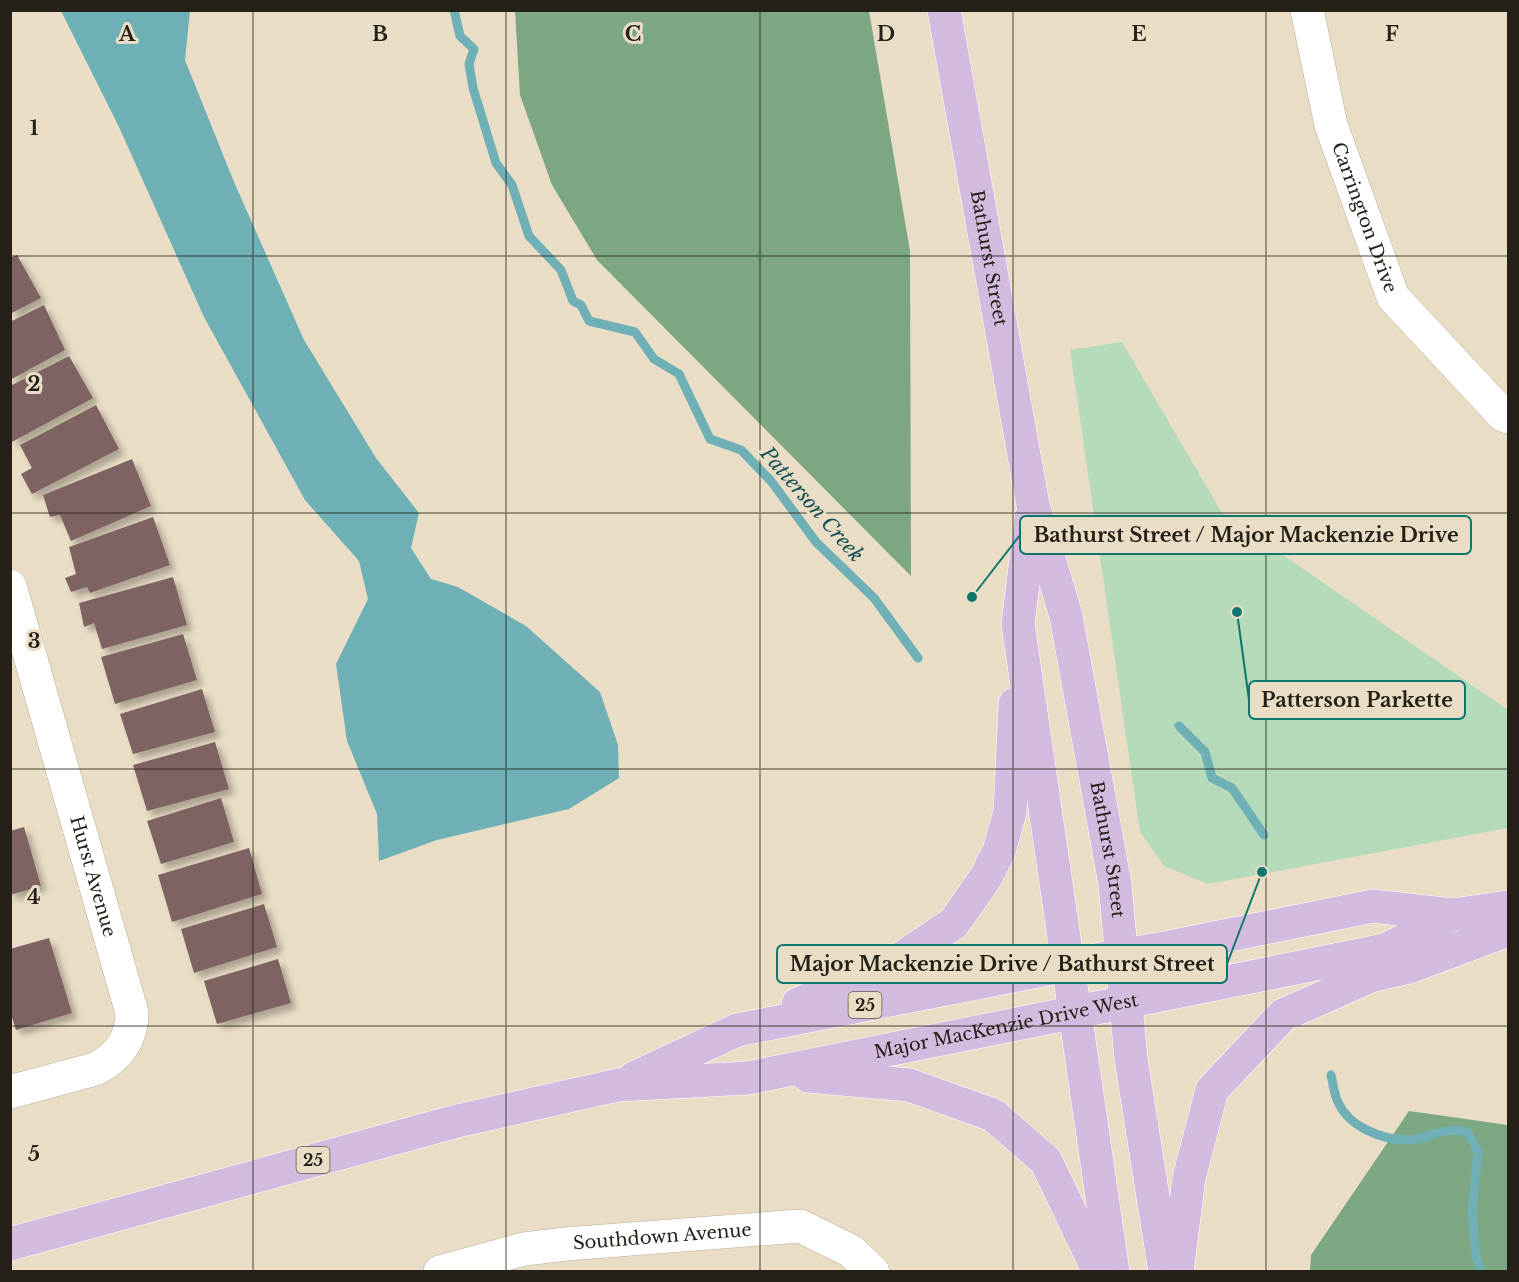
<svg xmlns="http://www.w3.org/2000/svg" width="1519" height="1282" font-family="'Libre Baskerville',serif">
<style>
.green{fill:#b5daba}
.forest{fill:#7da683}
.water{fill:#6eb0b6}
.lines{fill:none;stroke-linecap:round;stroke-linejoin:round}
.stream{stroke:#6eb0b6;stroke-width:9}
.building{fill:#7e6362;filter:url(#shadow)}
.minor-casing{stroke:#bab098;stroke-width:34}
.major-casing{stroke:#fff;stroke-width:34}
.minor{stroke:#fff;stroke-width:33}
.major{stroke:#d2bbde;stroke-width:33}
.grid{fill:none;stroke:#252018;stroke-width:1.5;stroke-opacity:0.55}
.labels{text-anchor:middle;dominant-baseline:central;stroke-width:6;stroke-linejoin:round;paint-order:stroke}
.shield{fill:#e9ddc5;stroke:#60594c;stroke-width:1.5}
.shield-label{font-size:16px;font-weight:bold;fill:#252018}
.street-label{font-size:18px;fill:#252018;stroke:#e9ddc5}
.water-label{font-size:20px;font-style:italic;fill:#144f54;stroke:#e9ddc5}
.grid-label{font-size:20px;text-anchor:middle;font-weight:bold;fill:#252018;stroke:#e9ddc5;stroke-width:6;stroke-linejoin:round;paint-order:stroke}
.leader{fill:none;stroke:#0f766e;stroke-width:2}
.callout-dot{fill:#0f766e;stroke:#e9ddc5;stroke-width:2}
.callout{fill:#e9ddc5;stroke:#0f766e;stroke-width:2}
.callout-label{font-size:20px;text-anchor:middle;font-weight:bold;fill:#252018}
</style>
<defs>
<filter id="shadow"><feDropShadow dx="5.5" dy="5.5" stdDeviation="3" flood-color="#0004"/></filter>
</defs>
<rect width="100%" height="100%" fill="#e9ddc5"/>
<polygon class="green" points="1122,342 1222,513 1508,710 1508,828 1208,884 1164,866 1140,832 1070,350"/>
<g class="forest">
<polygon points="515,11 869,11 910,251 911,576 597,260 552,185 520,95"/>
<polygon points="1409,1111 1508,1125 1508,1271 1310,1271 1311,1255"/>
</g>
<polygon class="water" points="61,11 190,11 185,60 234,182 304,340 376,458 419,513 411,548 431,579 458,587 526,626 600,692 618,745 619,778 569,809 437,840 379,861 377,814 347,741 336,664 368,599 359,561 305,500 204,317 119,127"/>
<g class="lines">
<g class="stream">
<polyline points="454,10 460,36 474,49 469,64 473,88 496,163 512,185 529,236 561,270 573,301 581,305 589,321 635,332 654,359 679,374 710,439 741,450 771,481 816,542 874,598 918,658"/>
<polyline points="1179,726 1205,752 1212,778 1232,788 1264,835"/>
<path d="M 1331,1075 C 1333,1083 1334,1094 1338,1102 C 1349,1127 1382,1140 1408,1140 C 1430,1139 1442,1126 1467,1132 L 1478,1151 L 1472,1212 L 1476,1255 L 1481,1272"/>
</g>
</g>
<g class="building">
<polygon points="17,255 41,298 10,314 10,258"/>
<polygon points="44,305 65,350 10,380 10,322"/>
<polygon points="69,356 93,398 12,442 10,386"/>
<polygon points="96,405 119,449 32,494 21,474 32,468 20,445"/>
<polygon points="132,459 151,506 71,541 60,515 50,517 43,495"/>
<polygon points="153,517 170,565 90,593 87,587 71,592 65,578 76,574 69,547"/>
<polygon points="173,577 187,625 102,649 94,623 84,627 79,603"/>
<polygon points="183,634 197,680 115,704 101,657"/>
<polygon points="202,689 215,732 133,754 120,714"/>
<polygon points="215,742 229,789 147,811 133,765"/>
<polygon points="221,798 234,842 161,864 147,821"/>
<polygon points="24,827 41,886 10,895 10,831"/>
<polygon points="249,848 262,894 172,922 158,875"/>
<polygon points="264,904 277,947 194,973 181,929"/>
<polygon points="49,938 72,1013 16,1030 10,1011 10,949"/>
<polygon points="278,959 291,1003 217,1024 204,981"/>
</g>
<g class="lines">
<g class="minor-casing">
<g id="minor">
<path id="s1" d="M 1307,10 L 1331,125 L 1393,297 L 1503,415 L 1508,417"/>
<path id="s2" d="M 10,586 L 132,1013 C 132,1039 118,1058 95,1069 L 10,1092"/>
<path id="s3" d="M 440,1272 L 524,1249 L 566,1244 L 800,1226 L 851,1251 L 873,1272"/>
</g>
</g>
<g class="major-casing">
<g id="major">
<path id="s4" d="M 944,10 L 1033,505 L 1066,616 L 1115,884 L 1131,1059 L 1165,1272"/>
<polyline points="1031,518 1018,624 1113,1272"/>
<polyline points="798,1004 893,964 954,923 986,877 999,851 1010,812 1015,704"/>
<polyline points="808,1076 909,1085 993,1115 1046,1161 1099,1272"/>
<polyline points="634,1078 737,1030 1068,965 1170,947 1373,906 1452,915 1508,907"/>
<path id="s5" d="M 10,1244 L 457,1121 L 618,1085 L 748,1078 L 1385,950 L 1452,915"/>
<polyline points="1177,1272 1189,1178 1212,1090 1283,1015 1371,976 1409,967 1508,930"/>
</g>
</g>
<use href="#minor" class="minor"/>
<use href="#major" class="major"/>
</g>
<path class="grid" d="M 253,10 L 253,1272M 506,10 L 506,1272M 760,10 L 760,1272M 1013,10 L 1013,1272M 1266,10 L 1266,1272M 10,256 L 1508,256M 10,513 L 1508,513M 10,769 L 1508,769M 10,1026 L 1508,1026"/>
<g class="labels">
<g class="shield">
<rect x="848.5" y="992" width="33" height="26" rx="4.5"/>
<rect x="296.5" y="1147" width="33" height="26" rx="4.5"/>
</g>
<g class="shield-label">
<text x="865" y="1005">25</text>
<text x="313" y="1160">25</text>
</g>
<g class="street-label">
<text stroke="none"><textPath href="#s1" startOffset="216">Carrington Drive</textPath></text>
<text stroke="none"><textPath href="#s4" startOffset="252">Bathurst Street</textPath></text>
<text stroke="none"><textPath href="#s4" startOffset="856">Bathurst Street</textPath></text>
<text stroke="none"><textPath href="#s2" startOffset="302">Hurst Avenue</textPath></text>
<text stroke="none"><textPath href="#s5" startOffset="1022">Major MacKenzie Drive West</textPath></text>
<text stroke="none"><textPath href="#s3" startOffset="226">Southdown Avenue</textPath></text>
</g>
<g class="water-label">
<text transform="translate(812 504) rotate(49)">Patterson Creek</text>
</g>
</g>
<g class="grid-label">
<text x="127" y="41">A</text>
<text x="380" y="41">B</text>
<text x="633" y="41">C</text>
<text x="886" y="41">D</text>
<text x="1139" y="41">E</text>
<text x="1392" y="41">F</text>
<text x="34" y="135">1</text>
<text x="34" y="391">2</text>
<text x="34" y="648">3</text>
<text x="34" y="904">4</text>
<text x="34" y="1161">5</text>
</g>
<path class="leader" d="M972 597L1020 535M1237 612L1249 700M1262 872L1227 964"/>
<g class="callout-dot">
<circle cx="972" cy="597" r="6"/>
<circle cx="1237" cy="612" r="6"/>
<circle cx="1262" cy="872" r="6"/>
</g>
<g class="callout">
<rect x="1020" y="516" width="451" height="38" rx="6"/>
<rect x="1249" y="681" width="216" height="38" rx="6"/>
<rect x="777" y="945" width="450" height="38" rx="6"/>
</g>
<g class="callout-label">
<text x="1246" y="542">Bathurst Street / Major Mackenzie Drive</text>
<text x="1357" y="707">Patterson Parkette</text>
<text x="1002" y="971">Major Mackenzie Drive / Bathurst Street</text>
</g>
<rect width="1519" height="1282" fill="none" stroke="#252018" stroke-width="24"/>
</svg>
